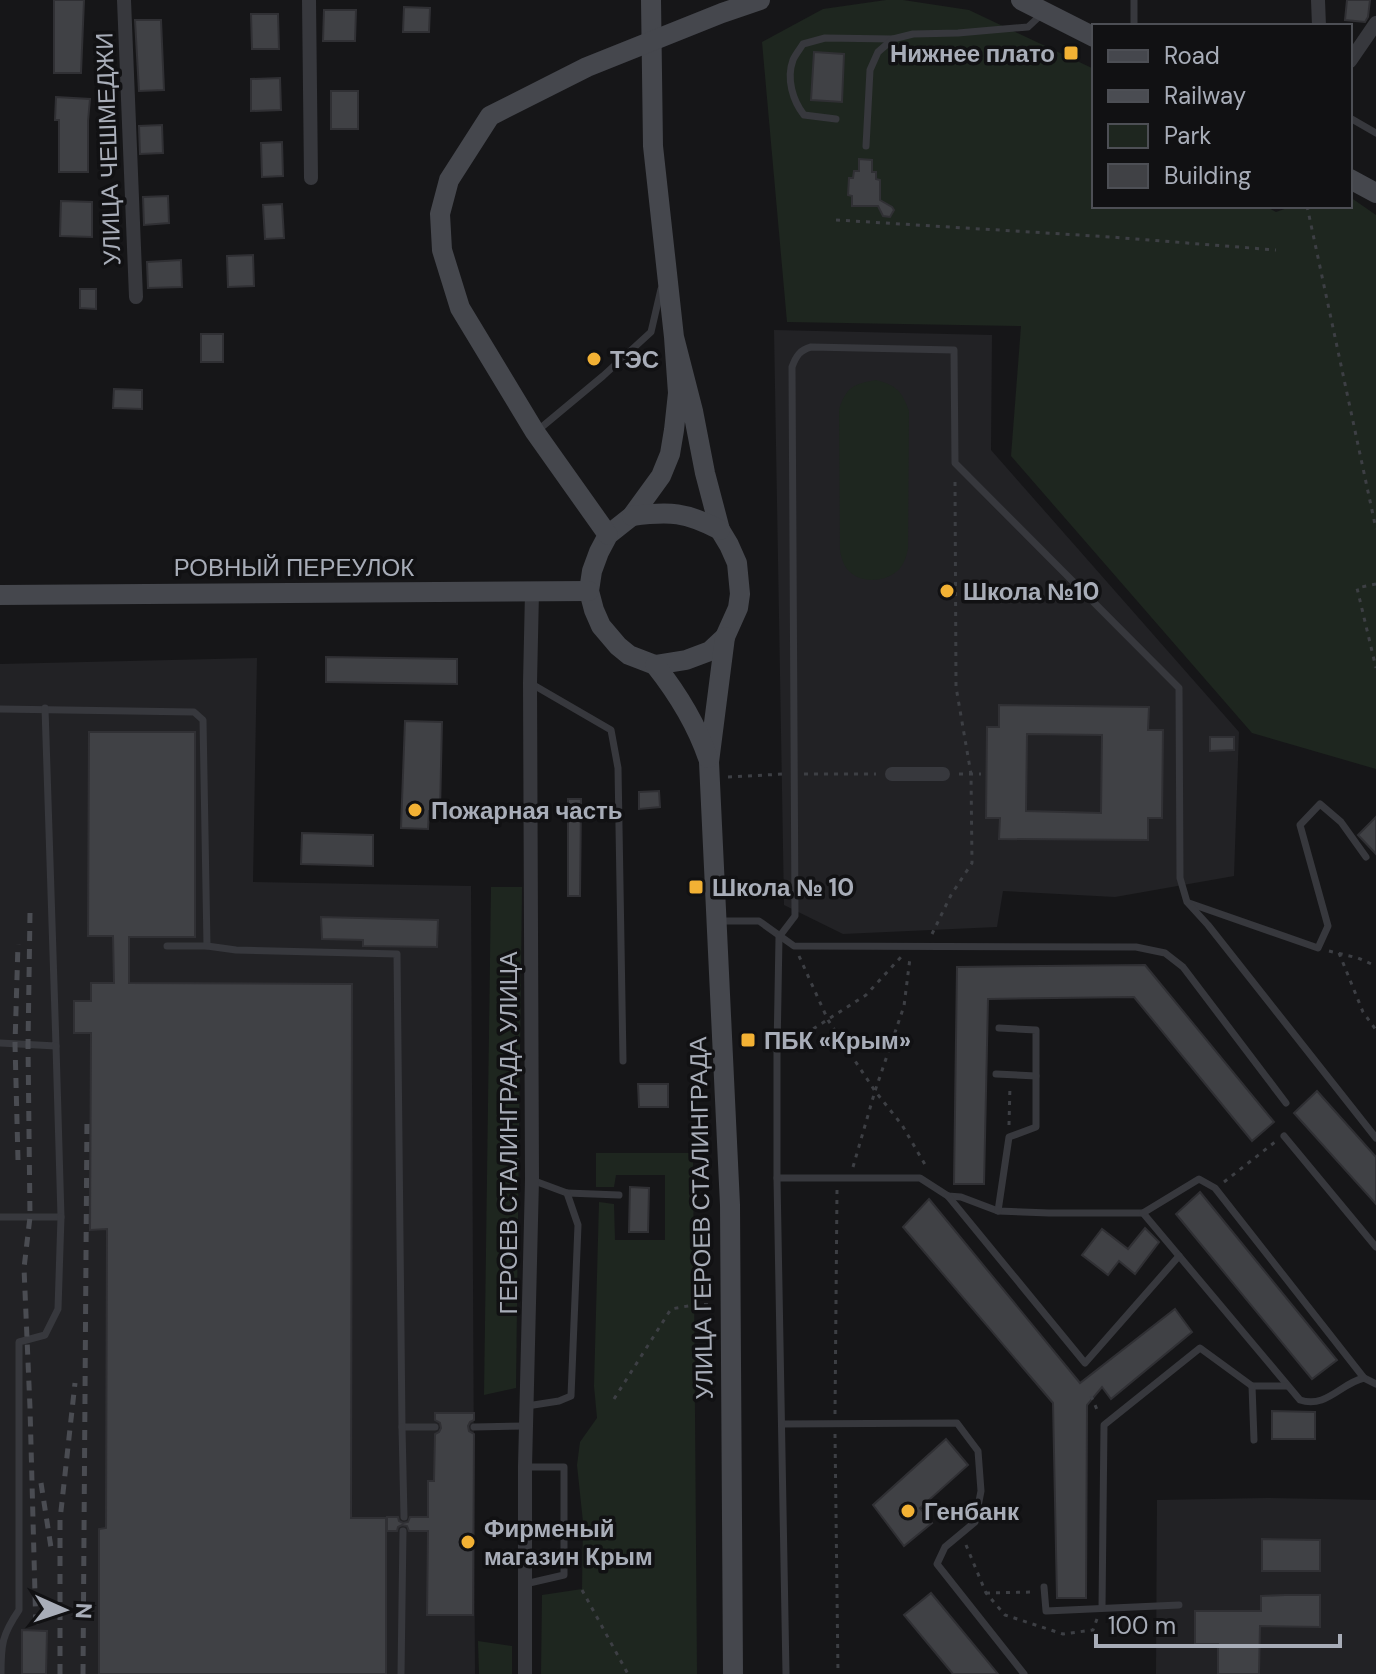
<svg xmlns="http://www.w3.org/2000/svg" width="1376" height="1674" font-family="'DM Sans',sans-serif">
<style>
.built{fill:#222225}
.green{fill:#1e261f}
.building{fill:#404145;stroke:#303034;stroke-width:2;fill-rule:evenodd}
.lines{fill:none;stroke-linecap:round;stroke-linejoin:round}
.path{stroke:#3d3f44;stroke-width:3;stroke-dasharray:4 6;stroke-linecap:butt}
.lane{stroke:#37383d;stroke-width:7}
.street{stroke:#37383d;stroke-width:14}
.secondary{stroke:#45474d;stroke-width:20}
.rail{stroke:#4a4c52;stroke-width:5;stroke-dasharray:10 8;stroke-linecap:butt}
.poi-dot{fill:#f2b134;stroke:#111113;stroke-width:3}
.labels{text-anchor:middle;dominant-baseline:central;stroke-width:7;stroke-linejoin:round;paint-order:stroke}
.poi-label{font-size:24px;font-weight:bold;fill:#a8adb8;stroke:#111113;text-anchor:start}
.street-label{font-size:24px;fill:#a8adb8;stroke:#111113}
</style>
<rect width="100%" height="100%" fill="#161618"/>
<g class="built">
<polygon points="774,330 992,335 991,450 1239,732 1234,876 1115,897 1003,891 997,927 843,934 784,905"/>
<polygon points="257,658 253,882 471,886 475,1674 0,1674 0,664"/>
<polygon points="1266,1498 1376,1500 1376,1674 1156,1674 1157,1500"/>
</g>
<g class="green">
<polygon points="886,0 903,0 969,10 1094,69 1094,206 1265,206 1276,212 1293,206 1350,206 1350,197 1376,215 1376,769 1252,733 1011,456 1021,326 787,322 762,42 823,9"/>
<path d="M 876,380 C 896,385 902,391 909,411 L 908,549 C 906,558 903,567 896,572 C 882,583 858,583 847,569 C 843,564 841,557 840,550 L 839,410 C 846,387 853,384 876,380 Z"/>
<polygon points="491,887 522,887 516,1388 484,1395"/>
<polygon points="596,1153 693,1153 697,1674 541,1674 542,1595 582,1589 583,1522 577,1465 580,1442 597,1418 594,1386 599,1202 614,1204 615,1240 665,1240 665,1175 616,1175 614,1187 596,1187"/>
<polygon points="478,1641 512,1646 512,1674 479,1674"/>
</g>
<g class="building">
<polygon points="54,0 84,0 81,73 54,73"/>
<polygon points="1347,0 1370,0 1368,17 1365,22 1345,20"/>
<polygon points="404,7 430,8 429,32 403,32"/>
<polygon points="324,10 356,10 355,41 323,41"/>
<polygon points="251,14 278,14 279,49 252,49"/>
<polygon points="135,20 161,20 164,90 139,91"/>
<polygon points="814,52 844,54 842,102 811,100"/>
<polygon points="280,78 281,110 251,111 251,79"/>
<rect x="331" y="91" width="27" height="38"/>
<polygon points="56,97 90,99 88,121 88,172 59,172 59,120 55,120"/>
<polygon points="162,125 163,153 140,154 139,126"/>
<polygon points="282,142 283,176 262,177 261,143"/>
<polygon points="859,159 872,160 872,172 876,172 876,179 880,180 880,200 892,207 894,210 890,217 883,216 878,206 852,206 852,196 848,195 849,178 853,178 854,171 859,171"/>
<polygon points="168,196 169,223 144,225 143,197"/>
<polygon points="61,201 92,202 92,237 60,236"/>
<polygon points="282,204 284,238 265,239 263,205"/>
<polygon points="253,255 254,286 228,287 227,256"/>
<polygon points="181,260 182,287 148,288 147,262"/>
<polygon points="80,289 96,289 96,309 80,308"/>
<rect x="201" y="334" width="22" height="28"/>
<polygon points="114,389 142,390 142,409 113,408"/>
<polygon points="326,657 457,659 457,684 326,682"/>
<path d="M 999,705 L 1149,707 L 1148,730 L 1163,730 L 1162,818 L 1148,818 L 1148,840 L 999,839 L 1000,818 L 986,818 L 987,727 L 999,727 ZM 1027,734 L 1102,735 L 1101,813 L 1026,811 Z"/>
<polygon points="405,721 442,722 440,811 429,811 428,829 401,828"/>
<polygon points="89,732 195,732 195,937 129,937 129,983 352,984 351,1518 386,1518 386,1674 99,1674 99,1529 106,1528 107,1229 90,1230 91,1033 74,1033 74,1001 91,1001 91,983 114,983 113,936 88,936"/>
<polygon points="1210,737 1234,737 1234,750 1210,751"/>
<polygon points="659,791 660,807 639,809 639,792"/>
<polygon points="568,799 581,799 580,896 568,896"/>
<polygon points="1376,817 1376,854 1358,835"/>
<polygon points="302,833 373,835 373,866 301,864"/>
<polygon points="321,917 438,920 437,947 363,946 363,940 322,939"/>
<polygon points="1145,965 1274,1122 1252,1141 1134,997 988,999 984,1184 954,1184 957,967"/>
<polygon points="638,1084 668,1084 668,1107 639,1107"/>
<polygon points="1317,1091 1376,1157 1376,1204 1294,1113"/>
<polygon points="630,1187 649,1188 648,1232 629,1232"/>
<polygon points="1200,1192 1337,1360 1312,1379 1176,1214"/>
<polygon points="929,1199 1080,1383 1175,1309 1192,1332 1111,1399 1102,1387 1087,1405 1086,1598 1057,1598 1053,1403 903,1227"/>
<polygon points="1145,1228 1159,1242 1135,1274 1119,1261 1108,1275 1082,1255 1102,1229 1128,1249"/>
<polygon points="1272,1411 1315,1412 1315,1439 1272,1439"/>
<polygon points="435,1413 474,1413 474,1420 470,1422 468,1426 469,1431 474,1434 473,1615 427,1615 428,1531 409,1531 407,1526 402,1525 398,1527 397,1531 387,1531 387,1517 398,1517 399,1521 403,1523 408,1522 410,1517 428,1517 428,1481 434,1481 435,1434 439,1432 441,1428 440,1423 435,1420"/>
<polygon points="946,1439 968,1465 920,1508 932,1523 904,1546 873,1505"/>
<polygon points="1262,1539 1320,1540 1320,1571 1262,1571"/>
<polygon points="931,1593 998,1674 953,1674 904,1615"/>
<polygon points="1285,1595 1320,1595 1320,1627 1260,1626 1259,1674 1218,1674 1218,1644 1195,1644 1195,1611 1261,1611 1261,1596"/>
<polygon points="22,1630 47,1631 46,1674 22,1674"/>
</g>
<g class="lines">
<g class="path">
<polyline points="1307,206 1376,529"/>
<polyline points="836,220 1111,237 1276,250"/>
<polyline points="1376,584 1357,588 1376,668"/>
<polyline points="804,774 876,774"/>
<polyline points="959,774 981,774"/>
<polyline points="728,777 784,774"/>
<polyline points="932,934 951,895 972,863 971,774 956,687 955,478"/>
<polyline points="1329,951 1358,958 1376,966"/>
<polyline points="1339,953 1363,1012 1376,1030"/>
<polyline points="799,956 828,1020 875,1091 902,1125 927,1168"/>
<polyline points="788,1045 866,995 901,957"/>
<polyline points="1009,1125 1010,1085"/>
<polyline points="853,1167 875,1091 904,1006 910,958"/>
<polyline points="1224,1182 1275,1142"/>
<polyline points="1091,1396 1099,1414"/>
<polyline points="614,1399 671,1309 699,1304 711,1305"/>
<polyline points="835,1414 837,1190"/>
<polyline points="835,1434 838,1674"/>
<polyline points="966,1545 986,1593 1005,1615 1063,1634 1093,1630 1097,1619"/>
<polyline points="582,1590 628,1674"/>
<polyline points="986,1593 1034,1592"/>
</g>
<g class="lane">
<polyline points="1134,26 1134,0"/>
<polyline points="1350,118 1376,133"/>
<path d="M 836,119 L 804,115 C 793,101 786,79 793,60 C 795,55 800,49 803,44 L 825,38 L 893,39"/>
<polyline points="866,146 870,70 878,52 893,39 913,34 958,33 1028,27 1043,13"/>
<polyline points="537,431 603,376 651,332 661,289"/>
<polyline points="530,683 611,730 618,768 623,1061"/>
<polyline points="0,709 194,712 203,720 207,946"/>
<polyline points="1189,903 1318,948 1328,926 1300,825 1320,804 1341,822 1366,857"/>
<polyline points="720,921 759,921 794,946 1136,947 1165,953 1183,967 1286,1103"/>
<polyline points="167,946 207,946 236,950 397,954 402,1427 435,1427"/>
<polyline points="0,1043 56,1046 45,708"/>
<polyline points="996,1074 1036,1076"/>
<polyline points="1284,1136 1376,1247"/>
<path d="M 777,1178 L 920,1178 L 948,1196 L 961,1197 L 998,1211 L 1049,1213 L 1143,1213 L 1300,1400 C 1326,1409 1341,1383 1364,1378 L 1376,1384"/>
<polyline points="567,1193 619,1195"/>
<polyline points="948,1196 1085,1363 1179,1256"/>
<polyline points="998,1211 1009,1137 1036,1127 1036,1030 999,1028"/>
<polyline points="1143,1213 1199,1179 1215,1188 1364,1378"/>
<polyline points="0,1217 61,1217 56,1046"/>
<polyline points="527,1406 559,1401 571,1396 578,1225 567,1193 532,1180"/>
<polyline points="782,1424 957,1423 978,1451 981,1491 975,1522 945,1547 937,1564 1024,1674"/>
<polyline points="402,1427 404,1517"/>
<polyline points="474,1427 526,1426"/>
<polyline points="1254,1440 1252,1386 1287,1386"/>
<polyline points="525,1584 564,1575 564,1467 525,1467"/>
<polyline points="1044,1587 1046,1611 1179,1605"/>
<polyline points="1102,1608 1104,1425 1200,1348 1252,1386"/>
<path d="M 1,1674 C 1,1644 2,1635 19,1610 L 19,1342 L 45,1335 L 58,1309 L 61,1217"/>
<polyline points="401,1674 403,1531"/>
<path d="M 786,1674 L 777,1178 L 777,1051 L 779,937 L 795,916 L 792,367 C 796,356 800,350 811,347 L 954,350 L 955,463 L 1179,688 L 1180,878 L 1187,902 L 1208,925 L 1376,1138"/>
</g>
<g class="street">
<polyline points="124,0 136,297"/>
<polyline points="309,0 311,178"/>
<polyline points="1318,0 1319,26"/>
<polyline points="1350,61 1376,23"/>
<polyline points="892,774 943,774"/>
<polyline points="525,1674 525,1467 532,1180 530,683 532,592"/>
</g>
<g class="secondary">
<polyline points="651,0 653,146 674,337 678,393 674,430 670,454 661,476 632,516 608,535 599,552 592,571 589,591 594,610 601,626 618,646 629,655 655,665 686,660 710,651 725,637 738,608 740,594 737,563 729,545 720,530 705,473 693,411 674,337"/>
<polyline points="1021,0 1094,37"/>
<polyline points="1350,179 1376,193"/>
<path d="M 632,516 C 670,511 686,512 720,530"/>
<polyline points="608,535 535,432 460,308 442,250 440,214 449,180 490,116 587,67 722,13 760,0"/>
<polyline points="0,595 589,591"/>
<polyline points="725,637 709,762 730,1205 733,1674"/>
<path d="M 655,665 C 678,694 696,723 708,758"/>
</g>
<g class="rail">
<polyline points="30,913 28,1045 30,1217 24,1268 30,1408 36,1631"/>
<polyline points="18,1160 15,1044 18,944"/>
<polyline points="41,1483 52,1554"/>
<polyline points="60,1674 60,1520 75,1383"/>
<polyline points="83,1674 87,1116"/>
</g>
</g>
<g class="poi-dot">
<rect x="1063" y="45" width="16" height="16" rx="4"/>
<circle cx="594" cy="359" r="8"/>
<circle cx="947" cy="591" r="8"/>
<circle cx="415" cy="810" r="8"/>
<rect x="688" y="879" width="16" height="16" rx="4"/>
<rect x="740" y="1032" width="16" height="16" rx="4"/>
<circle cx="908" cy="1511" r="8"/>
<circle cx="468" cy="1542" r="8"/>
</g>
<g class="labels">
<g class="poi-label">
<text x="1055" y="53" text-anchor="end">Нижнее плато</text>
<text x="610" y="359">ТЭС</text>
<text x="963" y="591">Школа №10</text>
<text x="431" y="810">Пожарная часть</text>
<text x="712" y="887">Школа № 10</text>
<text x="764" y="1040">ПБК «Крым»</text>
<text x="924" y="1511">Генбанк</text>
<text x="484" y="1528">Фирменый<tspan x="484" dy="28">магазин Крым</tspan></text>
</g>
<g class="street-label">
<text transform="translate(108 149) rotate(-92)">УЛИЦА ЧЕШМЕДЖИ</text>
<text x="294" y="567">РОВНЫЙ ПЕРЕУЛОК</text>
<text transform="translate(508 1133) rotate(-90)">ГЕРОЕВ СТАЛИНГРАДА УЛИЦА</text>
<text transform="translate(701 1218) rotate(-91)">УЛИЦА ГЕРОЕВ СТАЛИНГРАДА</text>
</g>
</g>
<rect x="1092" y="24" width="260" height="184" fill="#111113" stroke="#4d4f55" stroke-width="2"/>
<rect x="1108" y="50" width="40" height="12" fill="#45474d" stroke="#4d4f55" stroke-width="2"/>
<text x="1164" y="64" font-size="24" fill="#a8adb8">Road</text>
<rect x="1108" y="90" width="40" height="12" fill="#4a4c52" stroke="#4d4f55" stroke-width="2"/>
<text x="1164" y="104" font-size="24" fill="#a8adb8">Railway</text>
<rect x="1108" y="124" width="40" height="24" fill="#1e261f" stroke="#4d4f55" stroke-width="2"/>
<text x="1164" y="144" font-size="24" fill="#a8adb8">Park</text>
<rect x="1108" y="164" width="40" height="24" fill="#404145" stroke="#4d4f55" stroke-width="2"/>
<text x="1164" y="184" font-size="24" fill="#a8adb8">Building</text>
<g transform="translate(64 1610) rotate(93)" stroke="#111113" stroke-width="6" paint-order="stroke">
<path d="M0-6L14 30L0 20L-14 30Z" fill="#a8adb8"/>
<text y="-12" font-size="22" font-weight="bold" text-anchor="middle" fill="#a8adb8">N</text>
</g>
<path d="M1096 1634v12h244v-12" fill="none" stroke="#a8adb8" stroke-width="4"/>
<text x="1108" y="1634" font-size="24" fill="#a8adb8" stroke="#111113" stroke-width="6" paint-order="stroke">100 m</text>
</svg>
